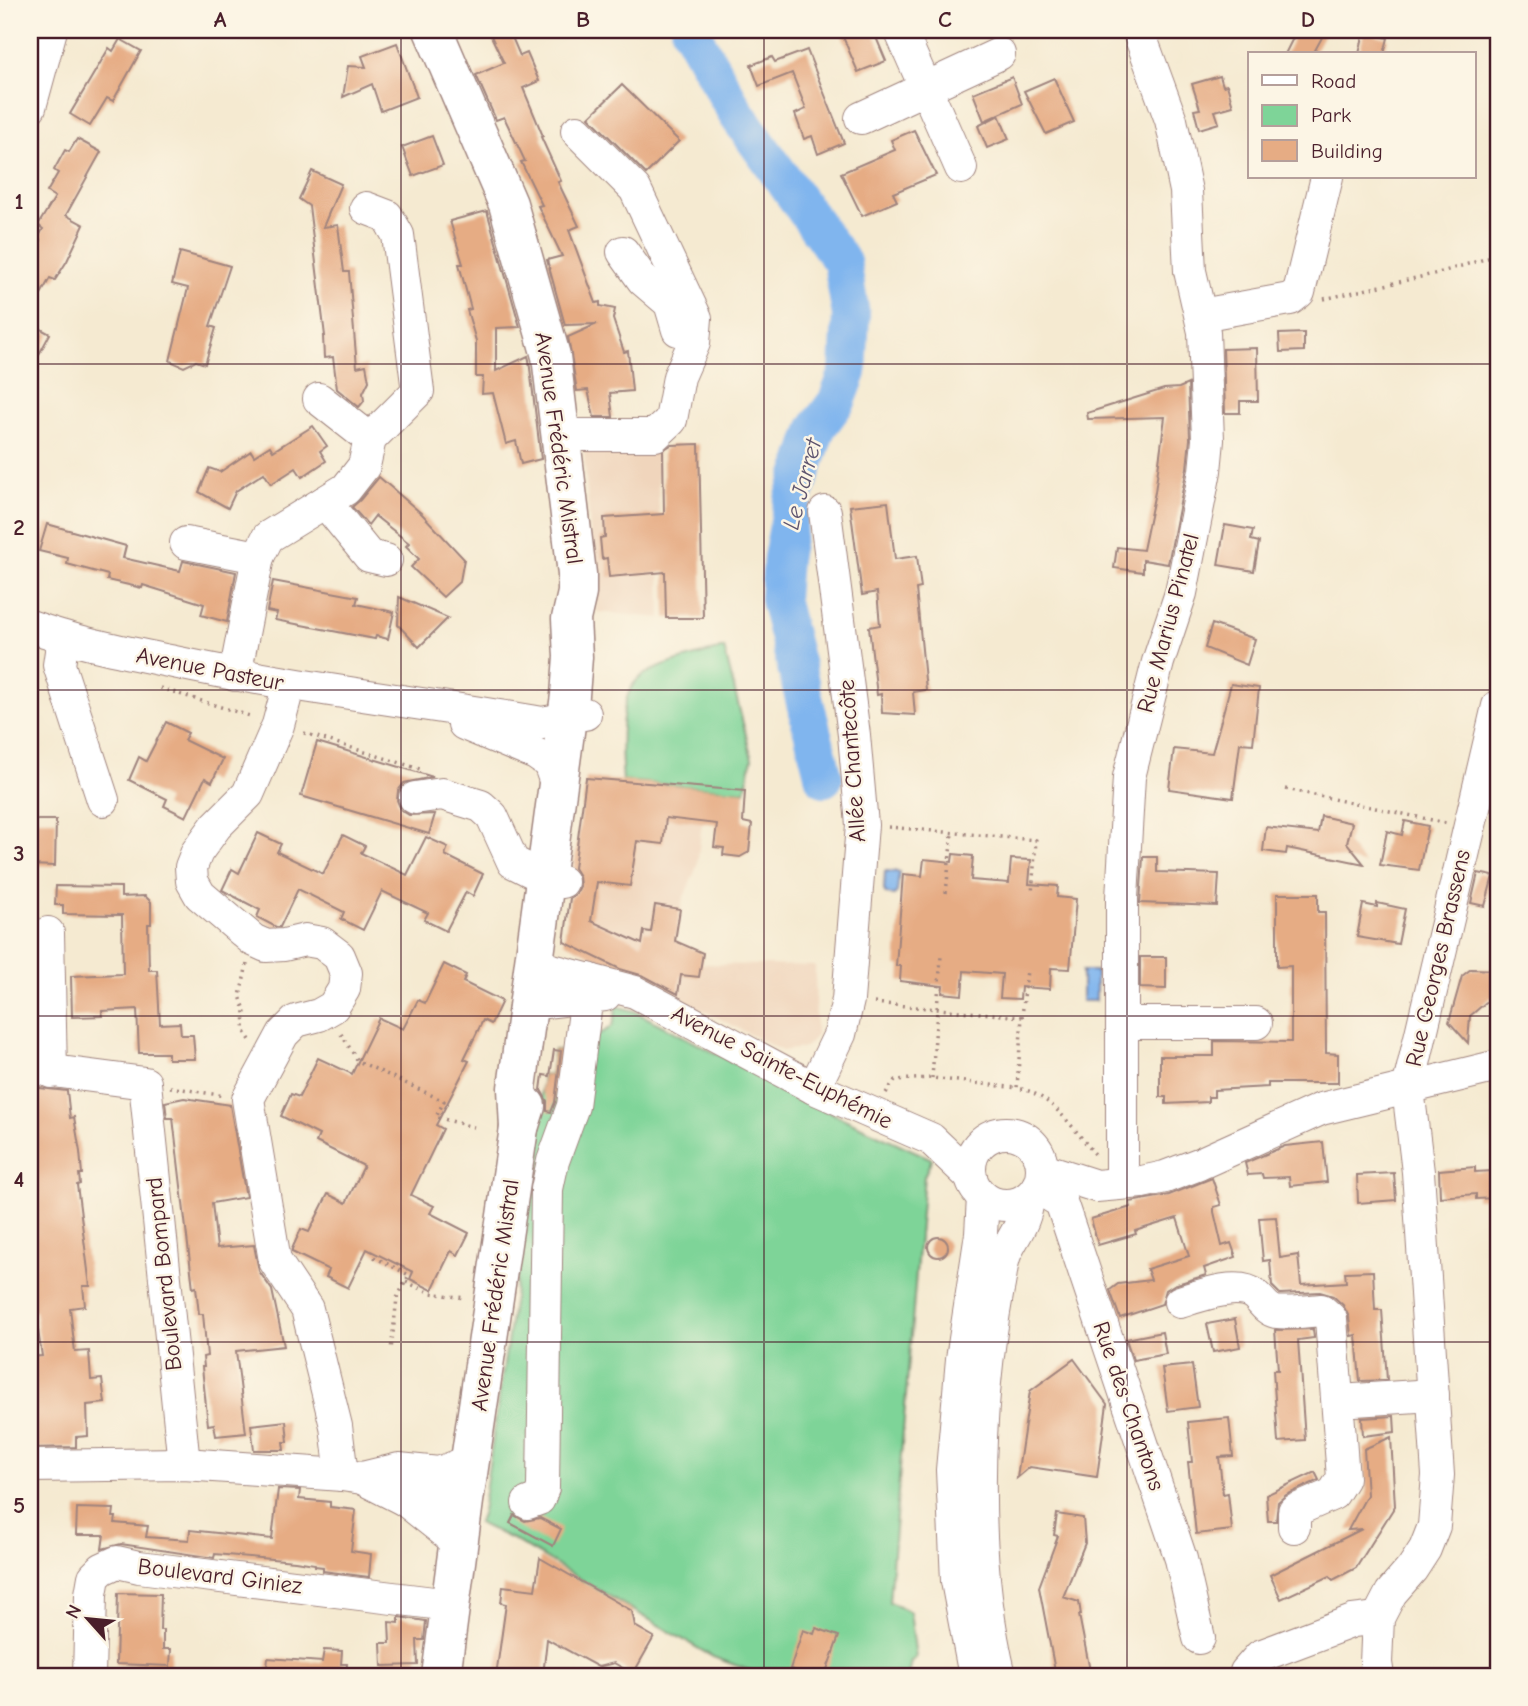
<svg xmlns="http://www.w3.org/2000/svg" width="1528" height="1706" font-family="'Comic Neue',sans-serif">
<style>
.built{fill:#f0d5bc}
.green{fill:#7ed498;stroke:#647a62;stroke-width:2}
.water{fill:#80b5ee;stroke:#656a8c;stroke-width:2}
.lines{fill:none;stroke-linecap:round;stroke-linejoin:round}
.river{stroke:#80b5ee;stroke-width:38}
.building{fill:#e6ac84}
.minor-casing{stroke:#a0847e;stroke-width:34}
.major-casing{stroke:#a0847e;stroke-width:41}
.path{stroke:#a0847e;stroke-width:3.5;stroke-dasharray:2 5;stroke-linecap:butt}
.minor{stroke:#fff;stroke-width:32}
.major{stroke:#fff;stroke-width:38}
.grid{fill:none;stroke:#4a1f2b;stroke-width:2;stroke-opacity:0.55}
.labels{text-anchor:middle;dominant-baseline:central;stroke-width:5;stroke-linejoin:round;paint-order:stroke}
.street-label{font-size:23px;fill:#4a1f2b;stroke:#fcf5e5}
.water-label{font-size:24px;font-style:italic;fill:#5d546f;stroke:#fcf5e5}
.neatline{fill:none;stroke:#4a1f2b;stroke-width:2.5}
.grid-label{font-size:23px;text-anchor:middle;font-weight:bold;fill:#4a1f2b}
</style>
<rect width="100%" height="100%" fill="#fcf5e5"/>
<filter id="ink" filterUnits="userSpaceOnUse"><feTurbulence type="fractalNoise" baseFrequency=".0143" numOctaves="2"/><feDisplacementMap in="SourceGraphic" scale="14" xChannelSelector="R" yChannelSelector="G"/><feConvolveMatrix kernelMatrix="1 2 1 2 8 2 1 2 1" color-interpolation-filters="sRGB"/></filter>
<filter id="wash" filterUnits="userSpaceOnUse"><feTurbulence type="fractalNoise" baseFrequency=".00686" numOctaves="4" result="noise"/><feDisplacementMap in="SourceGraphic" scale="28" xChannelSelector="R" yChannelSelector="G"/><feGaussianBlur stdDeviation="1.57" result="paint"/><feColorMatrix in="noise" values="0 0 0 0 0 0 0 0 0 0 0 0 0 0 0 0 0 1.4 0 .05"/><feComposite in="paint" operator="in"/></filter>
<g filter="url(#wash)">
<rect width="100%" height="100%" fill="#f5ead1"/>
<g class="built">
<polygon points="657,421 661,618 597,612 582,428"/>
<polygon points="586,778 706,787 697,866 682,902 676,941 703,953 702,964 815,966 816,1035 810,1043 803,1048 782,1051 678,997 564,942"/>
</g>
<g class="green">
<path d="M 724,648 L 752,759 L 745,791 L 623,781 C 621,756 618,698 637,680 C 652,665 703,655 724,648 Z"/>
<path d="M 616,1006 L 634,1011 L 827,1111 L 932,1159 L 924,1176 L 889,1602 L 910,1612 L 916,1658 L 911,1661 L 908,1676 L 765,1676 L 713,1657 L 512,1539 L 478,1523 L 482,1512 L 543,1102 L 540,1101 L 543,1075 L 550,1076 L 554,1050 L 571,1052 C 579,1047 587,1040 595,1036 C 613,1027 615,1028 616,1006 Z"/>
</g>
<g class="water">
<polygon points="885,871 899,872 897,892 894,895 886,894 884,890"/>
<rect x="1082" y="971" width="14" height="30"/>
</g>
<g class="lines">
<polyline class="river" points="690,30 738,116 842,262 851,315 848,372 837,401 817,428 793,500 782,558 779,599 824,778"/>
</g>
<g id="blocks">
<g class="building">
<polygon points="505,30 509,30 520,56 527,53 539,81 523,88 543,136 541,137 561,181 558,182 579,226 569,230 596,303 600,302 600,306 615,309 613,319 624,352 628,351 632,391 610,393 613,417 594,417 588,390 577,391 568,337 597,324 565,325 547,260 562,256 538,206 542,205 521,162 525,161 504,117 496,120 476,75 504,63 491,36"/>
<polygon points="840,30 873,30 886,61 858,72"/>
<polygon points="1297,30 1326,30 1313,54 1285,54"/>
<polygon points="1364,32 1388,38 1384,54 1359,54"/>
<polygon points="120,39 141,51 113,101 107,98 90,126 70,114 109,48 113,51"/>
<polygon points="397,43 417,97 381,111 372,84 343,97 348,66 366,67 362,56"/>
<polygon points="807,50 844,143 818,154 812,136 804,139 795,114 806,109 792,73 759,86 751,65 772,57 775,62"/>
<polygon points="1220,76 1223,86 1227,85 1233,106 1215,111 1219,123 1199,129 1194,110 1200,109 1192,84"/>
<polygon points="1012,77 1022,104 984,121 973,93"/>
<polygon points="1054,78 1074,122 1046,134 1024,91"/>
<polygon points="622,85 679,141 646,174 589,117"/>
<polygon points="999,115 1009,139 987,148 978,126"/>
<polygon points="914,130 936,175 893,193 897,201 862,216 841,173 895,150 891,140"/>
<polygon points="432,136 443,165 413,176 402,147"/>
<polygon points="77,139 101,152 66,215 84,225 67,261 55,280 50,278 30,314 30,261 41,240 38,238 43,229 38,225 55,197 47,192 58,173 54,170 65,150 69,152"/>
<polygon points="312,171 341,184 323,227 338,225 344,272 349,272 357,367 366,365 369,381 363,393 364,401 359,407 337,389 333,357 324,358 323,336 325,336 309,206 299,199"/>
<polygon points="487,211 520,327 496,328 496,371 528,356 529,360 541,459 521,464 516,441 506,444 493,393 482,394 483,377 476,377 476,341 467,310 471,309 459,264 463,264 450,221"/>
<polygon points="180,252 230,266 210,326 216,328 205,364 196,361 184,367 170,361 188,288 172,284"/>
<polygon points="30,323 50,334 30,371"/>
<polygon points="1304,333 1304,351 1280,352 1279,334"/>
<polygon points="1257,348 1258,401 1240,401 1240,413 1225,413 1223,349"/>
<polygon points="1188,384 1190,439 1187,468 1168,564 1143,560 1143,572 1114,568 1117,547 1143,550 1155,492 1165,417 1088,419 1087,413 1164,389 1179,388"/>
<polygon points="313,426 327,446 320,451 326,461 302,477 296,468 271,484 264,473 236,491 228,508 199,492 209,468 220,472 251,451 254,456 270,446 273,451"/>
<polygon points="699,444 703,618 666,618 665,572 609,577 607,558 602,559 600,538 605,537 604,518 664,514 663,450 671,445"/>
<polygon points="379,477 422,514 464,559 460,581 443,597 411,567 419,559 406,546 409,543 375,516 368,525 352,507 360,500"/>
<polygon points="888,502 895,559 917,556 920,581 921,588 916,589 926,690 913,692 915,715 882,713 881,694 877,695 869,627 880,625 877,592 862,595 850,506"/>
<polygon points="47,524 126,546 123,558 180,571 183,561 236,572 227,622 201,615 204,604 143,585 142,588 107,580 108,575 67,564 68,558 39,551"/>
<polygon points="1225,525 1253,530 1251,540 1259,542 1254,571 1218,565"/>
<polygon points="273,581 358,597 356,604 394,612 388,639 376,636 375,639 275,620 277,613 267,611"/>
<polygon points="399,597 448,618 419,647 398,625"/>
<polygon points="1212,624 1255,639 1247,665 1205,648"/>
<polygon points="1231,684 1259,688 1253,744 1240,743 1233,798 1169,789 1174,749 1212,753"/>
<polygon points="166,722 188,733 184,740 223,759 212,782 205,778 186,817 164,806 167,799 129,780 139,757 146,761"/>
<polygon points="317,742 433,777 404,783 398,791 397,800 401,810 409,815 435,814 429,834 301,796"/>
<polygon points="586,778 745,791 743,822 752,824 749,852 740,857 723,855 724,848 714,847 717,824 666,818 663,844 637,841 630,886 597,882 591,921 642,944 644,931 651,932 655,905 680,909 675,941 703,953 699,977 681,975 678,994 644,976 620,969 564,942 570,898 576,894 580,886 579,876 574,868"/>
<polygon points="1321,816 1352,823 1347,843 1364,864 1287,848 1286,854 1263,851 1266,827 1318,833"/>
<polygon points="30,820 56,820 55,866 30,865"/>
<polygon points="1405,821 1428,826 1419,870 1380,865 1387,831 1402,835"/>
<polygon points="258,833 281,844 277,852 323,874 343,835 365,846 361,853 407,875 426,837 448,847 445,855 483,874 473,896 466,892 446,931 424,920 428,913 382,891 363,930 341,919 344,912 298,889 280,927 276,927 257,917 260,910 222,890 232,869 239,873"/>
<polygon points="953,854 973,856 971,880 1009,883 1011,859 1031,860 1029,884 1058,886 1057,897 1076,899 1070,969 1051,968 1050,989 1021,987 1020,999 1000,998 1002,974 964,971 962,995 942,993 943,986 900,981 901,966 896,966 903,874 922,876 924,859 952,862"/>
<polygon points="1143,857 1157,857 1157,872 1219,874 1217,906 1140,903"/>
<polygon points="1478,873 1493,876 1485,906 1471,903"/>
<polygon points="56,886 121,887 121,897 145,896 151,902 151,924 148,924 149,970 157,970 160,1024 180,1023 181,1035 193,1035 195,1059 168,1059 168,1053 139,1053 137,1009 102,1011 103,1016 72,1017 71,976 123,974 122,915 63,914 63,905 55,905"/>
<polygon points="1277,894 1318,894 1318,912 1325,912 1326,1053 1338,1054 1338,1083 1268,1083 1268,1087 1214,1090 1214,1097 1208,1097 1208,1102 1166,1104 1166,1097 1160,1097 1160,1056 1214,1056 1214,1041 1291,1042 1291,966 1277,967"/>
<polygon points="1377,903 1405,909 1398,944 1357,937 1363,904 1377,907"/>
<polygon points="1140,957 1166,957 1166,989 1140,988"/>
<polygon points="444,964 466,975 463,982 502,1001 491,1024 483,1020 464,1059 469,1061 436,1125 443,1129 411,1195 434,1206 430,1213 469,1233 458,1255 451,1251 432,1290 410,1279 413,1272 367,1249 348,1288 326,1277 329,1270 292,1252 292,1249 301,1229 309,1232 328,1194 346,1203 364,1166 316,1142 319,1135 281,1116 291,1094 299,1097 318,1058 352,1074 379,1018 403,1029 418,1000 425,1003"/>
<polygon points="1471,969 1498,970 1498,992 1470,1016 1468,1043 1449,1022 1462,976"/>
<polygon points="554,1050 561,1051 555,1102 551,1112 547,1111 547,1101 541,1090 543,1075 550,1076"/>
<polygon points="30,1087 67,1091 70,1118 74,1117 80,1152 82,1174 79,1174 80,1184 77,1185 90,1286 83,1286 85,1306 70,1308 75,1352 89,1351 91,1380 102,1379 105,1403 87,1405 88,1436 76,1437 76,1447 30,1448 30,1357 42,1356 35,1311 30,1311 30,1285 32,1284 30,1243 30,1218 32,1218 30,1199"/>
<polygon points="184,1098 230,1105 246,1197 212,1203 217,1248 254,1245 259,1271 272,1290 284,1346 236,1351 246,1433 216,1436 214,1424 208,1425 202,1367 204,1367 203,1357 207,1356 203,1314 199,1314 196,1287 193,1288 173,1118 167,1118 165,1102"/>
<polygon points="1323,1142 1327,1182 1290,1186 1289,1177 1263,1178 1262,1174 1248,1175 1245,1163 1285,1146"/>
<polygon points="1475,1167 1475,1172 1493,1171 1495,1198 1476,1199 1476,1194 1440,1197 1439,1170"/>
<polygon points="1394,1173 1396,1200 1358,1203 1357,1175"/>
<polygon points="1212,1178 1221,1205 1214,1207 1214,1212 1222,1246 1231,1243 1236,1257 1204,1268 1206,1275 1174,1285 1166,1290 1162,1304 1120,1318 1110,1290 1118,1284 1151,1280 1147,1269 1189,1256 1177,1218 1135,1231 1136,1234 1098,1245 1091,1219 1131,1207 1130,1202 1169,1195"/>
<polygon points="1276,1217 1280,1258 1298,1255 1301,1285 1346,1282 1345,1272 1373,1271 1375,1310 1382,1310 1387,1380 1360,1381 1356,1335 1351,1336 1349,1317 1343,1305 1333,1296 1320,1292 1280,1294 1272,1286 1270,1260 1263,1261 1259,1218"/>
<circle cx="938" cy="1247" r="10"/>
<polygon points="1235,1319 1240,1347 1213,1352 1207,1324"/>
<polygon points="1313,1329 1314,1338 1298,1340 1305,1440 1278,1442 1273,1370 1278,1370 1275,1330"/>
<polygon points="1162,1332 1166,1354 1133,1360 1126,1339"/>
<polygon points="1074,1359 1107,1404 1097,1477 1030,1467 1017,1478 1030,1391"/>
<polygon points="1192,1365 1198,1407 1168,1411 1162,1368"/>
<polygon points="1394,1416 1395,1432 1363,1436 1362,1418"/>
<polygon points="1229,1418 1233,1456 1219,1457 1223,1494 1228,1493 1232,1530 1196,1534 1188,1462 1192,1462 1188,1422"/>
<polygon points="286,1421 288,1442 283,1442 284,1450 254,1450 251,1425"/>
<polygon points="1391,1437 1395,1506 1356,1568 1333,1580 1330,1576 1281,1599 1270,1575 1362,1529 1348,1530 1367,1495 1364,1449"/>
<polygon points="1315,1472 1319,1480 1286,1495 1278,1502 1276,1521 1268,1521 1266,1495"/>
<polygon points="278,1489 300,1490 299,1499 330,1502 330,1507 356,1510 351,1551 371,1554 369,1577 323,1571 323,1567 315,1566 315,1564 295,1561 215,1554 214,1558 121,1544 102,1549 104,1535 76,1535 77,1508 114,1509 113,1517 116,1517 115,1523 148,1526 146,1537 189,1540 190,1530 272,1539"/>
<polygon points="1057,1514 1083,1518 1085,1543 1063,1597 1079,1602 1081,1615 1079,1615 1091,1676 1056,1676 1039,1587 1058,1536 1054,1535"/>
<polygon points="514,1515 525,1521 540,1518 561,1529 553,1546 510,1523"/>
<polygon points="540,1558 632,1611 635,1626 654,1637 633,1674 614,1663 598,1667 547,1639 543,1676 496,1676 506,1604 501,1603 503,1586 535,1590"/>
<polygon points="118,1593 161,1594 160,1630 163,1630 163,1649 171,1649 170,1666 116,1664"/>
<polygon points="399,1617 426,1621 424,1640 417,1640 418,1665 382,1666 381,1643 390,1643 389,1622 399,1623"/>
<polygon points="816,1628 839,1636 825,1675 814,1671 812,1676 790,1669 803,1630 814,1634"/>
<polygon points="324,1650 342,1651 341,1664 347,1664 346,1676 266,1676 268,1658 322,1662"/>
</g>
</g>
</g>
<g filter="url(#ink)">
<use href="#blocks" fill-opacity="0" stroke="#a0847e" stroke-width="2"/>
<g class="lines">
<g class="minor-casing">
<g id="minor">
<polyline points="900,30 961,168"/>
<polyline points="30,107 51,30"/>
<polyline points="861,118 999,54"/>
<polyline points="623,252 643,280 670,303 678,330"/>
<polyline points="1201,315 1290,299 1299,292 1327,177"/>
<polyline points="319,399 370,439"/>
<polyline points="561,435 655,435 671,420 679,377 694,343 696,318 635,189 577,131"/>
<polyline points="325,502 369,556 386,560"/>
<polyline points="186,543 258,557"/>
<path d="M 30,626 C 77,643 126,652 174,662 C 296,688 420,702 542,723 L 558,720 L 568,711 L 585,714"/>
<polyline points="63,638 59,665 103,800"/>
<polyline points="235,675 258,557 268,537 346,489 364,466 370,439 418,391 398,235 387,216 366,208"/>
<polyline points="289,684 278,725 248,794 216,826 197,852 191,867 192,881 200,895 253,940 266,946 284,945 305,940 322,943 339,956 346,973 344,989 333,1007 319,1015 296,1021 283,1034 248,1099 275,1261 307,1309 336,1426 342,1475"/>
<polyline points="464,724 536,754 549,763 556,783"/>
<polyline points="415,798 442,794 481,806 492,816 513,862 545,878 562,882"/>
<polyline points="48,933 51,1072"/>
<polyline points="533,965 635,992 814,1088 931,1139 971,1177"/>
<polyline points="528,1004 605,995"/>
<polyline points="1123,1023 1256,1023"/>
<polyline points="30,1068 145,1083 184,1464"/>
<polyline points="814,1088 840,1034 848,1000 862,825 854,735 825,512"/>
<circle cx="1006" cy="1169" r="36"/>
<polyline points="1043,1169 1096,1186 1142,1182 1165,1177 1199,1164 1321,1109 1498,1066"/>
<polyline points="1122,1183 1122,898 1129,777 1158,662 1181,593 1205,471 1208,440 1204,332 1190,271 1186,191 1171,120 1138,30"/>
<polyline points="1038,1188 1061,1202 1181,1559 1199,1638"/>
<path d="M 1180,1302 C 1199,1296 1238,1281 1255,1295 C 1262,1301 1266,1310 1276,1312 C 1290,1314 1307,1311 1321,1310 L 1331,1319 L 1343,1478 L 1333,1494 L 1294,1511 L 1294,1527"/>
<polyline points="1339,1401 1433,1395"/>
<polyline points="30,1466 184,1464 342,1475 362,1478 405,1500 464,1501"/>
<polyline points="362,1478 399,1469 439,1473 470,1461"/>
<polyline points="405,1500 459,1543"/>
<polyline points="528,1503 539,1499 543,1488 547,1189 553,1161 573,1106 589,979"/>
<polyline points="89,1676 91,1594 94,1577 102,1569 117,1562 139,1567 450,1605"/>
<polyline points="975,1676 957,1581 952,1470 962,1359 981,1234 983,1197"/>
<path d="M 1000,1676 C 971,1555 976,1410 998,1289 C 1001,1277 1001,1263 1006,1252 C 1016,1231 1025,1224 1028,1199"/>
<polyline points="1246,1676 1246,1672 1260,1656 1353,1621 1378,1618"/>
<polyline points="1378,1676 1376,1663 1378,1618 1391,1593 1412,1569 1425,1549 1434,1526 1438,1475 1418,1172 1408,1089 1498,706"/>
</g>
</g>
<g class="major-casing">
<g id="major">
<polyline points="433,30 508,204 551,356 577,574 577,593 571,619 573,657 570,695 517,1088 519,1128"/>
<polyline points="441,1676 464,1501 519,1128 526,1106"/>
</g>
</g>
<g class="path">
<polyline points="1324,299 1438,273 1498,255"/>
<polyline points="160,688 253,717"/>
<polyline points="304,733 423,770"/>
<polyline points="1286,789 1446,823"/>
<polyline points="888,827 1036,840 1032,894"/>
<polyline points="946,893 952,833"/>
<polyline points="247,964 240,996 245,1010 244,1030 250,1040"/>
<path d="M 874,1003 L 1022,1017 L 1017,1088 C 1051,1093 1073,1129 1095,1154"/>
<polyline points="1022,1017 1027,970"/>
<polyline points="341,1034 358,1061 444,1101 436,1117 477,1128"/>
<polyline points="932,1078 941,956"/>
<polyline points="170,1087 225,1096"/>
<polyline points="886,1093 895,1080 932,1078 1017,1088"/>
<polyline points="374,1257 409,1275 397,1298 391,1350"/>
<polyline points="406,1282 431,1293 464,1298"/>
</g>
<use href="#minor" class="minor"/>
<use href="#major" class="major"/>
</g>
</g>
<path class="grid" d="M 401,30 L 401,1676M 764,30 L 764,1676M 1127,30 L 1127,1676M 30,364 L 1498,364M 30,690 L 1498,690M 30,1016 L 1498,1016M 30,1342 L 1498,1342"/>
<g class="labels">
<g class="street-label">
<text transform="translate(559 448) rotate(82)">Avenue Frédéric Mistral</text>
<text transform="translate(1168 623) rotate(-75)">Rue Marius Pinatel</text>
<text transform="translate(210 669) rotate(11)">Avenue Pasteur</text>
<text transform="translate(852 761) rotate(-94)">Allée Chantecôte</text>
<text transform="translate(1438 958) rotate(-77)">Rue Georges Brassens</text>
<text transform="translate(782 1067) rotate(27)">Avenue Sainte-Euphémie</text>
<text transform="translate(164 1274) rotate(-96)">Boulevard Bompard</text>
<text transform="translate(495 1295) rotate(-82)">Avenue Frédéric Mistral</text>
<text transform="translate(1129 1406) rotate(71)">Rue des Chantons</text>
<text transform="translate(220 1576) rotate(7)">Boulevard Giniez</text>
</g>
<g class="water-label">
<text transform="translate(802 484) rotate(-75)">Le Jarret</text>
</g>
</g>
<rect width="1528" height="1706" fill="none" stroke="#fcf5e5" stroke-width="77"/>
<rect x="1248" y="52" width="228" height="126" fill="#fcf5e5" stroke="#b59f9b" stroke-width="2"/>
<rect x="1262" y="75" width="35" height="10" fill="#ffffff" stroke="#b59f9b" stroke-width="2"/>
<text x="1311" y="88" font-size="21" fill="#4a1f2b">Road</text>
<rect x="1262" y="105" width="35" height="21" fill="#7ed498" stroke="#b59f9b" stroke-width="2"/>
<text x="1311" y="122" font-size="21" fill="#4a1f2b">Park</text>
<rect x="1262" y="140" width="35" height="21" fill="#e6ac84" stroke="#b59f9b" stroke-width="2"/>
<text x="1311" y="158" font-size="21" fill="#4a1f2b">Building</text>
<g transform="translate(88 1619) rotate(297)" stroke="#fcf5e5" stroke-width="5" paint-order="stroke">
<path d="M0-5L12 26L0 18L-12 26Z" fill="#4a1f2b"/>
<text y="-10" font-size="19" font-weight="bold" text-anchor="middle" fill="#4a1f2b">N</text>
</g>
<rect x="38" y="38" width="1452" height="1630" class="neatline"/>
<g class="grid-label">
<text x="220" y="27">A</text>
<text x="583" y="27">B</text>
<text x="945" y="27">C</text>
<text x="1308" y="27">D</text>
<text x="19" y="209">1</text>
<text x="19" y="535">2</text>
<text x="19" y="861">3</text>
<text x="19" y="1187">4</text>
<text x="19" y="1513">5</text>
</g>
</svg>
